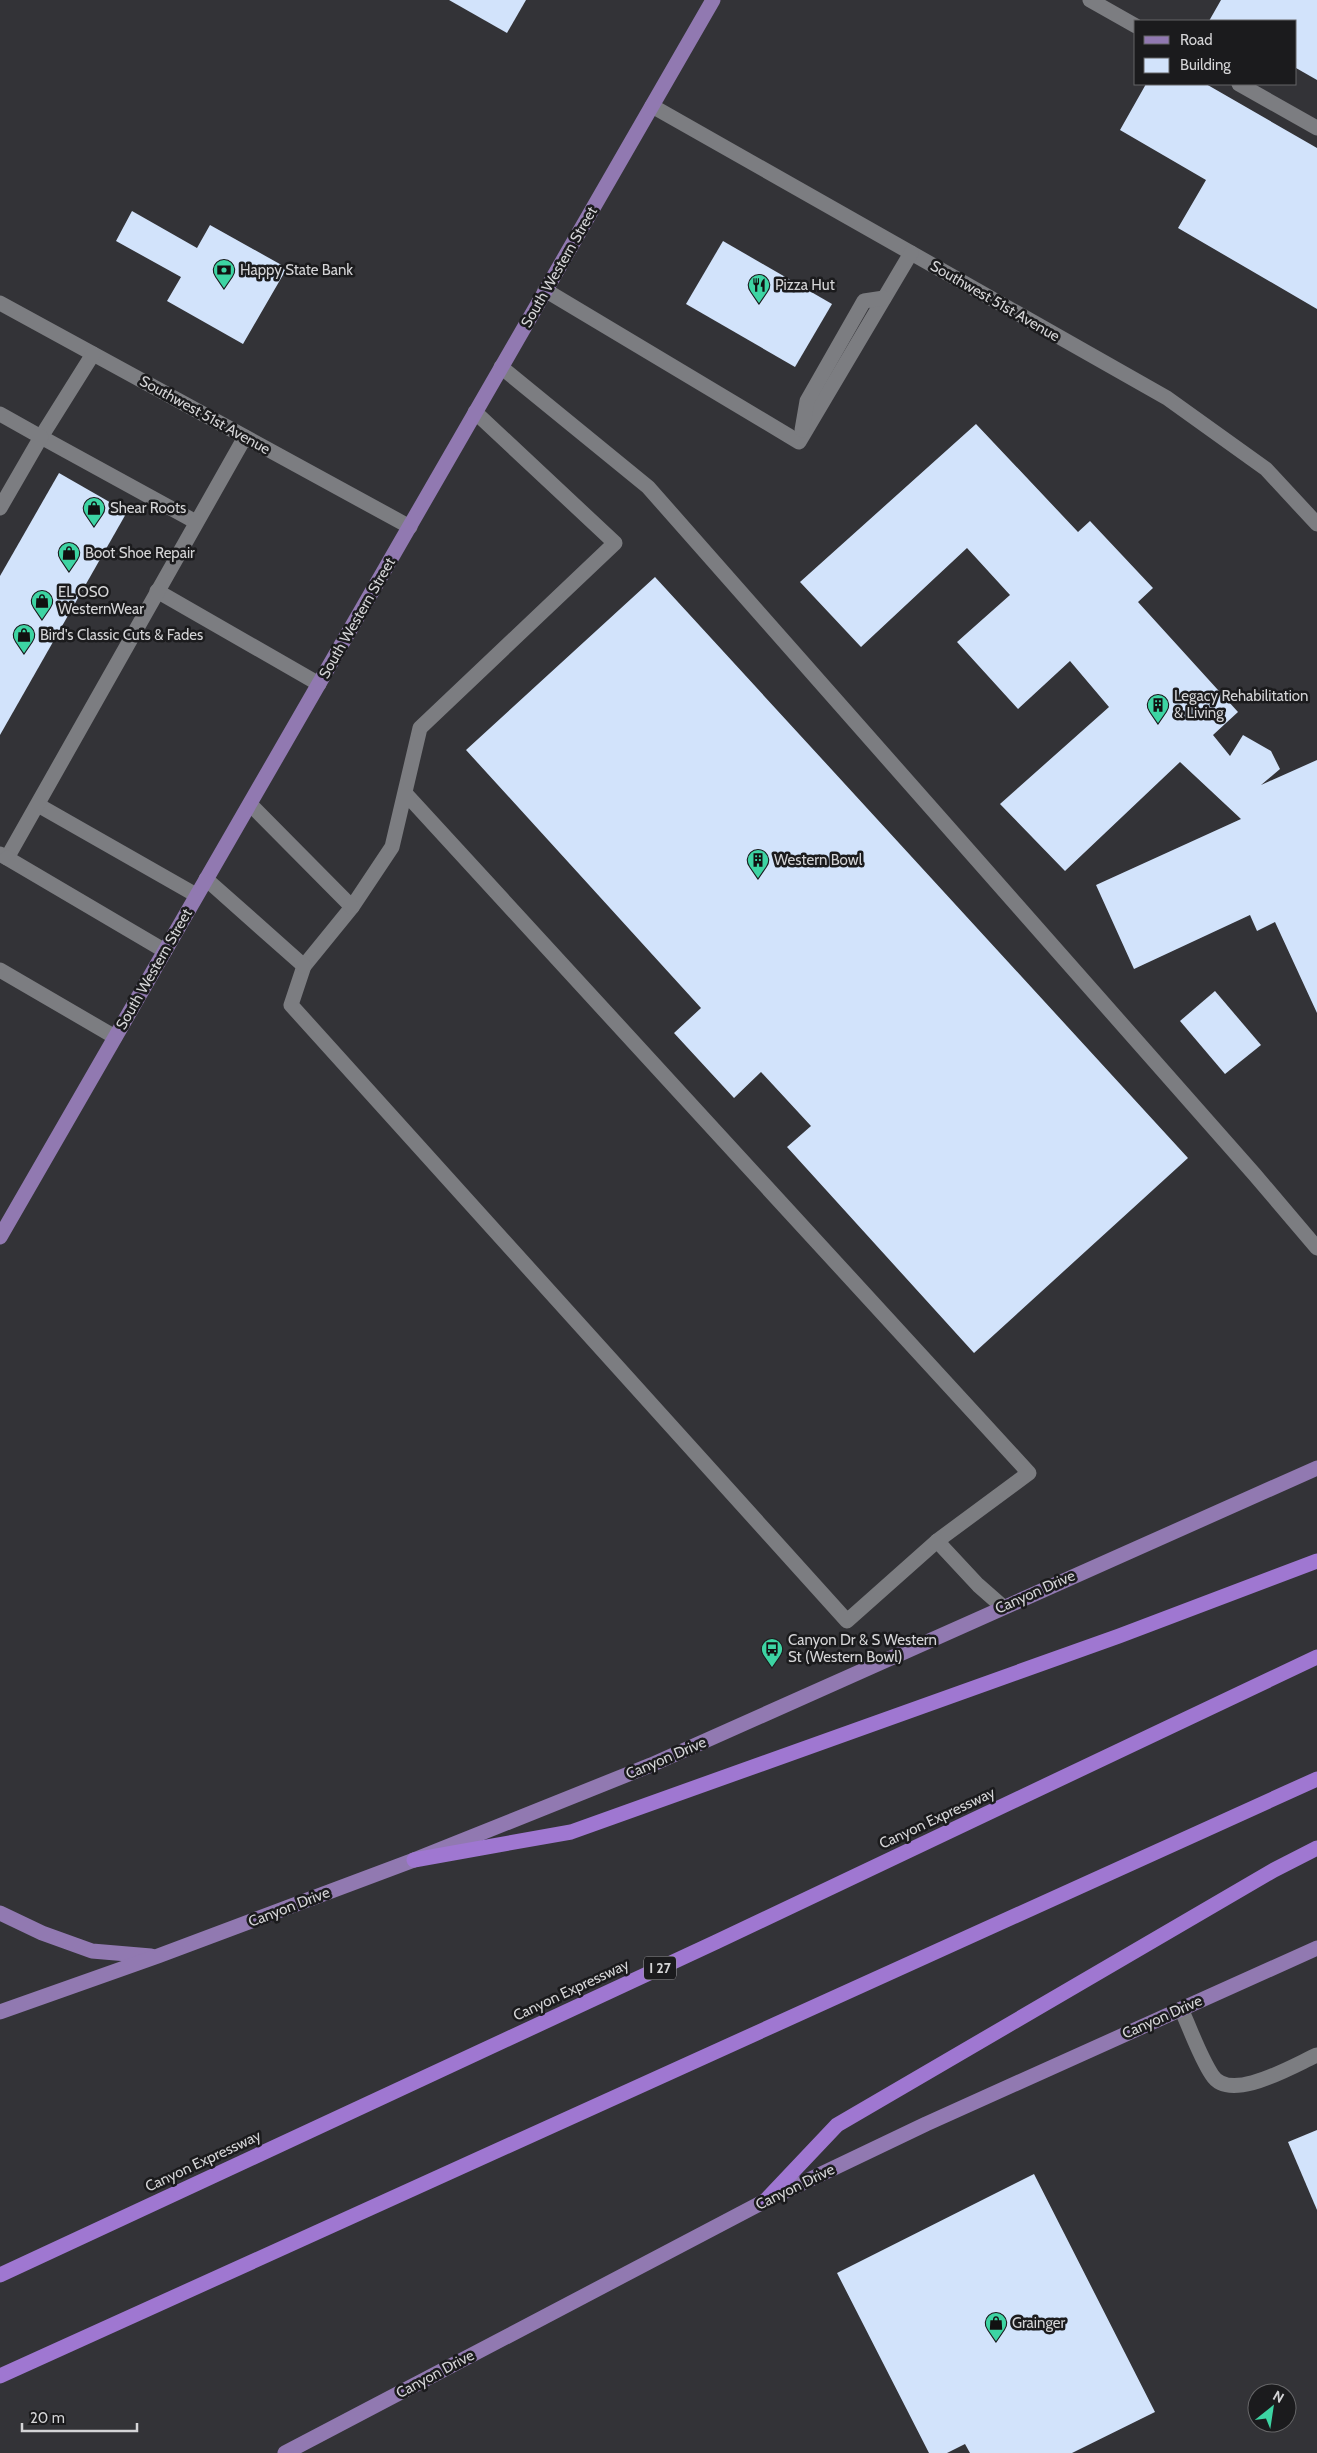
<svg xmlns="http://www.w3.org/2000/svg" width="1317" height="2453" font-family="Cabin,sans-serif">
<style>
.building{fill:#d2e3fb}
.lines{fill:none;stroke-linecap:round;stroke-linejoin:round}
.minor{stroke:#7c7d81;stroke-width:15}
.major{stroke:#9179b1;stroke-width:15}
.highway{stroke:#9f77d1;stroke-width:15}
.labels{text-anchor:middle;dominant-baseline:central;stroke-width:5;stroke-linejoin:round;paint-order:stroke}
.shield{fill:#1b1b1d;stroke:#9c9c9e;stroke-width:1}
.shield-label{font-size:14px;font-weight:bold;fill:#d4d4d6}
.street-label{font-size:15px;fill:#d4d4d6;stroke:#1b1b1d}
.poi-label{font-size:15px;fill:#d4d4d6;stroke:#1b1b1d;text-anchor:start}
</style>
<rect width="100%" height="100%" fill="#333337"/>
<g class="building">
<polygon points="449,0 526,0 507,33"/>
<polygon points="1221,0 1317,0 1317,80 1296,68 1296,21 1209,21"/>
<polygon points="1146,84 1206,84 1317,148 1317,309 1178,228 1206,180 1120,130"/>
<polygon points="132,211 197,248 210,225 287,268 243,344 167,301 181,277 116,241"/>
<polygon points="723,241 832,304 795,367 686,304"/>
<polygon points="976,424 1078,532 1090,521 1153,588 1138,602 1238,712 1213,735 1230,756 1243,735 1271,751 1280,769 1261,785 1317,760 1317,1013 1275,922 1257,931 1250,915 1134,969 1096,885 1241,819 1180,762 1065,871 1000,804 1109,707 1070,661 1018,709 957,642 1010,595 967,548 861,647 800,582"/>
<polygon points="59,473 127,512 0,735 0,576"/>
<polygon points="655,577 1188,1158 974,1353 787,1147 811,1126 761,1072 734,1098 674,1033 701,1008 466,750"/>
<polygon points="1215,991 1261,1045 1225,1074 1180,1021"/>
<polygon points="1317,2130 1317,2210 1288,2142"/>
<polygon points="1034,2174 1155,2412 1072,2453 970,2453 965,2444 947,2453 929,2453 837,2273"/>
</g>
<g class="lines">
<g class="minor">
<polyline points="1090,0 1136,26"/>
<polyline points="1239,84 1317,128"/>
<polyline points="652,106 1167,398 1266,469 1317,524"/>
<polyline points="545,290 799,442 911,253"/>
<polyline points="0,303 410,527"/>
<polyline points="93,354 41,437 196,522"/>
<polyline points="501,367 648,487 1255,1175 1317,1248"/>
<polyline points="0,414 41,437 0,508"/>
<polyline points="802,430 807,401 864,301 884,298"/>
<polyline points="157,591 319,684"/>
<polyline points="405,793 1029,1473 937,1541 847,1621 291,1005 304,966 352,907 392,847 420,728 615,543 475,412"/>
<polyline points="250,804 352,907"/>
<polyline points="38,805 196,895"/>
<polyline points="0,854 7,858 245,437"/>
<polyline points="7,858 165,951"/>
<polyline points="206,879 304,966"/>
<polyline points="0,970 115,1037"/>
<polyline points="937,1541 978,1585 1003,1607"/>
<path d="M 1181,2009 C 1191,2030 1199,2055 1212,2075 C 1230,2104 1294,2065 1317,2055"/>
</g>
<g class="major">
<polyline points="0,1237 713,0"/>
<polyline points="0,1913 42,1933 92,1951 151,1956"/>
<polyline points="0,2012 158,1956 414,1860 651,1765 1317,1468"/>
<polyline points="285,2453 765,2201 926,2124 1317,1948"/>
</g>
<g class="highway">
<polyline points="414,1860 571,1832 1119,1636 1317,1561"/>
<polyline points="765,2201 837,2125 1274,1870 1317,1848"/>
<polyline points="0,2275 716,1942 1317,1657"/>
<polyline points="0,2376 1317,1779"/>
</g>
</g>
<defs>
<g id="bank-pin" transform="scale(1.125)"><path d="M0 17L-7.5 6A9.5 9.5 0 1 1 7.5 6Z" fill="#3dd4a3" stroke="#1b1b1d"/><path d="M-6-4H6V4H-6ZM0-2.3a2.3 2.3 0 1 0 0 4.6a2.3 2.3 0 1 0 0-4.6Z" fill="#111"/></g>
<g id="restaurant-pin" transform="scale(1.125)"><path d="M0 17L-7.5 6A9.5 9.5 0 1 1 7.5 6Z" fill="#3dd4a3" stroke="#1b1b1d"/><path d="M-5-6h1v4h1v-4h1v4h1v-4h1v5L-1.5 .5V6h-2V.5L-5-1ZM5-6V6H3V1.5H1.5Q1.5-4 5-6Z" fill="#111"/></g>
<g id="shop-pin" transform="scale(1.125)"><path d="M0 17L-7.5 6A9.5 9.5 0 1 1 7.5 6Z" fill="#3dd4a3" stroke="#1b1b1d"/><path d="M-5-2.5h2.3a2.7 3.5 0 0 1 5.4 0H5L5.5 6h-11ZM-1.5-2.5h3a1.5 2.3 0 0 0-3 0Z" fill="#111"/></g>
<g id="building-pin" transform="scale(1.125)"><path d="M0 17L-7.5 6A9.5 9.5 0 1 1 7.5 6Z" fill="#3dd4a3" stroke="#1b1b1d"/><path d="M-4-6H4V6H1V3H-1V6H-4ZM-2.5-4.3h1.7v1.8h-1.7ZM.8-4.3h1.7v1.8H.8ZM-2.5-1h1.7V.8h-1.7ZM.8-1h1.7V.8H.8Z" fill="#111"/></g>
<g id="bus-pin" transform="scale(1.125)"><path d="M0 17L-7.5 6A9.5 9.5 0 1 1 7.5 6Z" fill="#3dd4a3" stroke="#1b1b1d"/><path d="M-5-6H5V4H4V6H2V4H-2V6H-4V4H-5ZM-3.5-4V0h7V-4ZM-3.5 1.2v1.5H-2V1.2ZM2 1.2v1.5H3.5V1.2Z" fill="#111"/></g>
</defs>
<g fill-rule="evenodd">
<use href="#bank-pin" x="224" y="270"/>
<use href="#restaurant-pin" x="759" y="285"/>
<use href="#shop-pin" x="94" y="508"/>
<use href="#shop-pin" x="69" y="553"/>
<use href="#shop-pin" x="42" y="601"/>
<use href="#shop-pin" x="24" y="635"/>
<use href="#building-pin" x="1158" y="705"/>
<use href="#building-pin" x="758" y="860"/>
<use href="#bus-pin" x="772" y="1649"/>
<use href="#shop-pin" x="996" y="2323"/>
</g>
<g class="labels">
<rect class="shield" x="644" y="1956.5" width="32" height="23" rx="4"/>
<g class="shield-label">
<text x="660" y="1968">I 27</text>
</g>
<g class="street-label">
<text transform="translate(559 267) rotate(-60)">South Western Street</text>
<text transform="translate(995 301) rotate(30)">Southwest 51st Avenue</text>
<text transform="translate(205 415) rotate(29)">Southwest 51st Avenue</text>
<text transform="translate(357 618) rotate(-60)">South Western Street</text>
<text transform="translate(154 969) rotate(-60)">South Western Street</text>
<text transform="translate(1035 1592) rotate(-24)">Canyon Drive</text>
<text transform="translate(666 1758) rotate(-23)">Canyon Drive</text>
<text transform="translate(937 1818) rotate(-25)">Canyon Expressway</text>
<text transform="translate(289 1907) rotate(-21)">Canyon Drive</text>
<text transform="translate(571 1990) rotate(-25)">Canyon Expressway</text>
<text transform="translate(1162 2017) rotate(-24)">Canyon Drive</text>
<text transform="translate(203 2161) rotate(-25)">Canyon Expressway</text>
<text transform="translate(795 2187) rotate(-26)">Canyon Drive</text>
<text transform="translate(435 2374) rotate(-28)">Canyon Drive</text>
</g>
<g class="poi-label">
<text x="240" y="270">Happy State Bank</text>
<text x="775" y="285">Pizza Hut</text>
<text x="110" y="508">Shear Roots</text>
<text x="85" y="553">Boot Shoe Repair</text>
<text x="58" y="592">EL OSO<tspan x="58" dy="17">WesternWear</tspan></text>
<text x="40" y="635">Bird's Classic Cuts &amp; Fades</text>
<text x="1174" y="696">Legacy Rehabilitation<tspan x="1174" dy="17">&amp; Living</tspan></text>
<text x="774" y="860">Western Bowl</text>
<text x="788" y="1640">Canyon Dr &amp; S Western<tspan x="788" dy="17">St (Western Bowl)</tspan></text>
<text x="1012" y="2323">Grainger</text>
</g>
</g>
<rect x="1134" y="20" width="162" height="65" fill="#1b1b1d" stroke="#656567"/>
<rect x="1144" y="36" width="25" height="8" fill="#9179b1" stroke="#656567"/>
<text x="1180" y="45" font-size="15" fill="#d4d4d6">Road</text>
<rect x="1144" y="58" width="25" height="15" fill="#d2e3fb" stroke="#656567"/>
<text x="1180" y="70" font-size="15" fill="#d4d4d6">Building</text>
<g transform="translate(1272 2408) rotate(30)"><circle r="24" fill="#1b1b1d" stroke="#656567"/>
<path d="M0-4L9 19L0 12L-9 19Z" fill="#3dd4a3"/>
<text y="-8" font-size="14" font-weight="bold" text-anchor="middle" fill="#d4d4d6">N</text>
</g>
<path d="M22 2423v8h115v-8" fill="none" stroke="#d4d4d6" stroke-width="2.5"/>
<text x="30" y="2423" font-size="15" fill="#d4d4d6" stroke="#1b1b1d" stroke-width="4" paint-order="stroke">20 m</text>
</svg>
